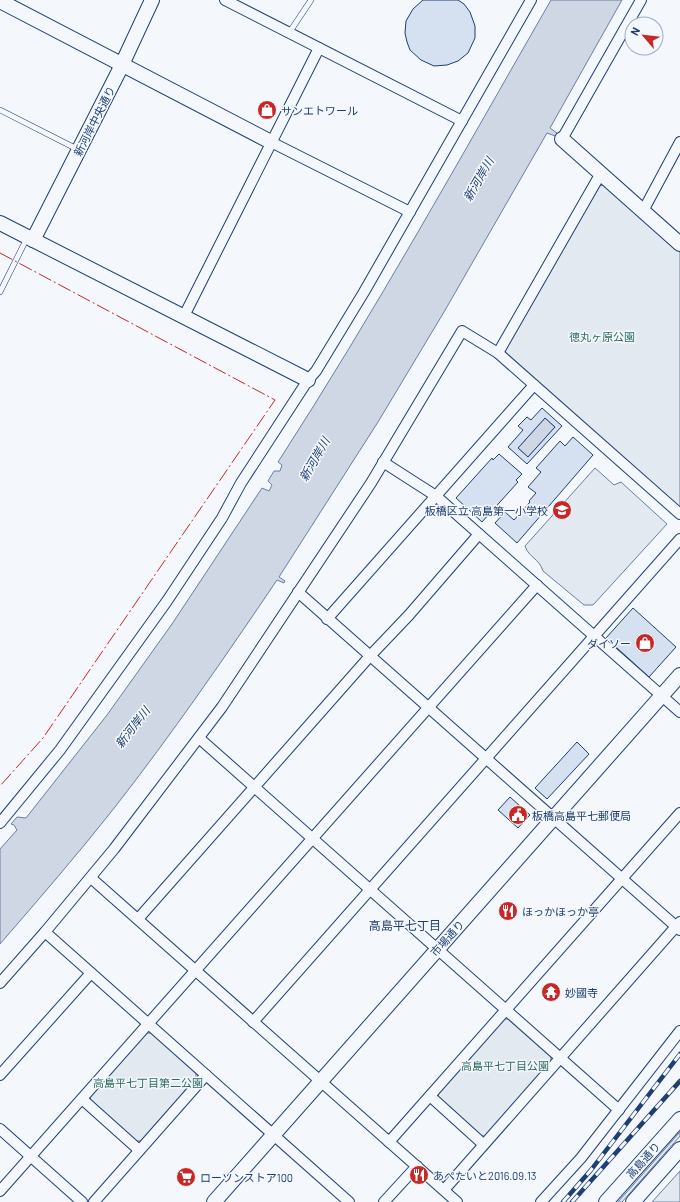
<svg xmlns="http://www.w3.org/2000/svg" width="680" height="1202" font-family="Barlow,'Noto Sans JP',sans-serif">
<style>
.green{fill:#e3e9f0;stroke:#687fa3}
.water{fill:#cfd7e4;stroke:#687fa3}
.building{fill:#d5e0f0;stroke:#1d3f73;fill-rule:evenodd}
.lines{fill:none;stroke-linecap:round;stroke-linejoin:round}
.lane-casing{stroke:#1d3f73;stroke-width:6}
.street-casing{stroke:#1d3f73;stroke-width:12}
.secondary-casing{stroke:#1d3f73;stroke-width:16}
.lane{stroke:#f4f7fb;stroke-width:5}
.street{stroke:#f4f7fb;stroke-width:10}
.secondary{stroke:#f4f7fb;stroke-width:14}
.rail-casing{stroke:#1d3f73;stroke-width:4.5}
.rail{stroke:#f4f7fb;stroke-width:3;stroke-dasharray:9;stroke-linecap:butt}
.power{stroke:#c62828;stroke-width:1;stroke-dasharray:14 3 2 3;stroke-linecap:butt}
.labels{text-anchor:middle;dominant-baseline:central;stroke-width:3;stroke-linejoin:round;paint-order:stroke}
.poi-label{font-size:11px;fill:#1d3f73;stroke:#f4f7fb;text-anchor:start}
.street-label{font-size:11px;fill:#1d3f73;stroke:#f4f7fb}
.park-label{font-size:11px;fill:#2c6c60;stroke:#f4f7fb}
.water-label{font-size:12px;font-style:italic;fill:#1d3f73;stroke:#f4f7fb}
.neighbourhood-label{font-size:12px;fill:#1d3f73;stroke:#f4f7fb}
</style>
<rect width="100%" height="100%" fill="#f4f7fb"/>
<g class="green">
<polygon points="604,185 680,252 680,508 506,354 505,349 599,186"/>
<path d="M 595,468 L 614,485 L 621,482 L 667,524 L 593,605 L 584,605 L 543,571 C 539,558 529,558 525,546 Z"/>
<polygon points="504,1019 509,1019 551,1056 551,1061 485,1136 479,1136 439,1099 438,1094"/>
<polygon points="146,1033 152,1033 196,1073 196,1079 141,1141 135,1141 91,1102 90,1096"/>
<polygon points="680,1132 680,1136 622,1202 618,1202"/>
<polygon points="680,1171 680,1202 652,1202"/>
</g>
<g class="water">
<path d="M 551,0 L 622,0 L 550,128 L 557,133 L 555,136 L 547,133 L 444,312 L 378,422 L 279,577 L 285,581 L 284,583 L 277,580 C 225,657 172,734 115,807 C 78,854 39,899 0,944 L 0,849 L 17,830 L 14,825 L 11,824 L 17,817 L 26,818 L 107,715 L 172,624 L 262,488 L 269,491 L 272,485 L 268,481 L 274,471 L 280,471 L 282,465 L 278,462 C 375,312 462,155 551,0 Z"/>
<polygon points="545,418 555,427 528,457 518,448"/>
</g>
<g class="building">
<polygon points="423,0 458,0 464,4 470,12 475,26 475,38 468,53 458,61 447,65 434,66 421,60 410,50 407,42 405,33 406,21 413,9"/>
<path d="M 542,408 L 562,426 L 527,464 L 508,447 L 523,430 L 518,426 L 527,417 L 531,420 ZM 545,418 L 555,427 L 528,457 L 518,448 Z"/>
<polygon points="573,437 593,455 517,543 495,523 505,512 514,520 530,502 529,501 536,493 528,487 541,472 536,468 560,441 565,446"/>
<polygon points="499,454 522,474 516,480 518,482 482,522 456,498 492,458 493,460"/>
<polygon points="633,608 676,647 649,677 606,638"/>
<polygon points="577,742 589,754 547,799 535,788"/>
<polygon points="510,797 530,815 518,828 498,810"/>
</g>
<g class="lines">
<g class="lane-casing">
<g id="lane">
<polyline points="289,33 311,0"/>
<polyline points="0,110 77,149"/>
<polyline points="0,292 27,238"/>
</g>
</g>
<g class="street-casing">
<g id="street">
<polyline points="225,0 462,121"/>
<polyline points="562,139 641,0"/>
<polyline points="271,142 410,212"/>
<polyline points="643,211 680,142"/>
<polyline points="184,316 319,48"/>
<polyline points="498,353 601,173"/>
<polyline points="383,462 436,496 680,712"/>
<polyline points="298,592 680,930"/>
<polyline points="327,619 534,385"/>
<polyline points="199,738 619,1110"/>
<polyline points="0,823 60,750 167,601 222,518 241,483 308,380 316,371 364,292 531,0"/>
<polyline points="91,878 457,1202"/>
<polyline points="138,919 370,656 409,615 479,534"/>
<polyline points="45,932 349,1202"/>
<polyline points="0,983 45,932 114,849 222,707 371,483 462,331 498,353 680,514"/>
<polyline points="253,1022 680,539"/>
<polyline points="0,1075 91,973"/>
<polyline points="430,1096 483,1144"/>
<polyline points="82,1099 139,1150"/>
<polyline points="0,1129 82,1202"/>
<polyline points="389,1142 680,813"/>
<polyline points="444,1190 680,922"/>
<polyline points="0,1191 537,585"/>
<polyline points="94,1202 206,1075"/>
<polyline points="384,1202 417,1166"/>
<polyline points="541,1202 581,1158 680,1031"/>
</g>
</g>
<g class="secondary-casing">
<g id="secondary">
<polyline points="0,1 271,142"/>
<polyline points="562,139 680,244"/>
<polyline points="0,223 308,380"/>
<polyline points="33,240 118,73 152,0"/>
<polyline points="214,1202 680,675"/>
<polyline points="606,1202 680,1119"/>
<polyline points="633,1202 680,1149"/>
</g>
</g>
<use href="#lane" class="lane"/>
<use href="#street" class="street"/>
<use href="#secondary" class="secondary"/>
<g class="rail-casing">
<g id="rail">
<polyline points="563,1202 591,1170 680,1054"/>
<polyline points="572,1202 680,1081"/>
</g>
</g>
<use href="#rail" class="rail"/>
<polyline class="power" points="0,253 275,400 43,738 0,786"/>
</g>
<defs>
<g id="shop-disc" transform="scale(1)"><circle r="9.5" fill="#c62828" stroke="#f4f7fb"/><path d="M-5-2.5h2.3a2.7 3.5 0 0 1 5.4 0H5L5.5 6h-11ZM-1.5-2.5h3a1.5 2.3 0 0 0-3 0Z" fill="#fff"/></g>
<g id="school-disc" transform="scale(1)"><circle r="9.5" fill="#c62828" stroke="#f4f7fb"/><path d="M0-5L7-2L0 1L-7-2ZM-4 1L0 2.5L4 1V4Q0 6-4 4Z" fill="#fff"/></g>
<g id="civic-disc" transform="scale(1)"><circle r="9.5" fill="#c62828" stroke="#f4f7fb"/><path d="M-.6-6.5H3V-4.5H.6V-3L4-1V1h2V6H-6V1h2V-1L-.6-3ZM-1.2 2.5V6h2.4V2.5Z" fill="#fff"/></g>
<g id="restaurant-disc" transform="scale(1)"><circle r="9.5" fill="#c62828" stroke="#f4f7fb"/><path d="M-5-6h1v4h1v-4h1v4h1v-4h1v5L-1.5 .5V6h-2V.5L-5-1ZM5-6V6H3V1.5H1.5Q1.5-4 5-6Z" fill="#fff"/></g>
<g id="temple-disc" transform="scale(1)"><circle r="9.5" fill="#c62828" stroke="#f4f7fb"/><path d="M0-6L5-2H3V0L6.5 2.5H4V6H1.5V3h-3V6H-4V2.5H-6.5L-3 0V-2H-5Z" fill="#fff"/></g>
<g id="supermarket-disc" transform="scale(1)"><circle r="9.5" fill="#c62828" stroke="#f4f7fb"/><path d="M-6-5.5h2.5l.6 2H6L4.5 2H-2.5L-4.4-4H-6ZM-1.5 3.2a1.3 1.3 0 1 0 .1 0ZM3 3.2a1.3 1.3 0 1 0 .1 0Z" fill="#fff"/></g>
</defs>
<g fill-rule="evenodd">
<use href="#shop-disc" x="267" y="110"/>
<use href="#school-disc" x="562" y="510"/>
<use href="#shop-disc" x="645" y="643"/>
<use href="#civic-disc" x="518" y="815"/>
<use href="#restaurant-disc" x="508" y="911"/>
<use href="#temple-disc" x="551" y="992"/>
<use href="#restaurant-disc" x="419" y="1175"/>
<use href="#supermarket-disc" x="186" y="1177"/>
</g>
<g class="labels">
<g class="poi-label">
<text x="281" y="110">サンエトワール</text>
<text x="548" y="510" text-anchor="end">板橋区立 高島第一小学校</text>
<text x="631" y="643" text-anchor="end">ダイソー</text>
<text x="532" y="815">板橋高島平七郵便局</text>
<text x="522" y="911">ほっかほっか亭</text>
<text x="565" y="992">妙國寺</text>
<text x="433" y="1175">あぺたいと2016.09.13</text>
<text x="200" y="1177">ローソンストア100</text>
</g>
<g class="street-label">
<text transform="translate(94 121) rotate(-63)">新河岸中央通り</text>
<text transform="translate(447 938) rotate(-48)">市場通り</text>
<text transform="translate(643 1160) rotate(-48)">高島通り</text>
</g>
<g class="park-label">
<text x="602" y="336">徳丸ヶ原公園</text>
<text x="505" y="1065">高島平七丁目公園</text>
<text x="148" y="1082">高島平七丁目第二公園</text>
</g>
<g class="water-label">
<text transform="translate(478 179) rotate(-60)">新河岸川</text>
<text transform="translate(314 459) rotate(-60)">新河岸川</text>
<text transform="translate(132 727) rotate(-52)">新河岸川</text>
</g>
<g class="neighbourhood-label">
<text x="405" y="925">高島平七丁目</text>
</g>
</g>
<g transform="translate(644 36) rotate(298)"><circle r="19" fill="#f4f7fb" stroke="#9eadc5"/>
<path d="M0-3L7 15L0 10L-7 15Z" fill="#c62828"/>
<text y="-6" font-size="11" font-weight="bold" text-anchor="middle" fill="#1d3f73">N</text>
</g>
</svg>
